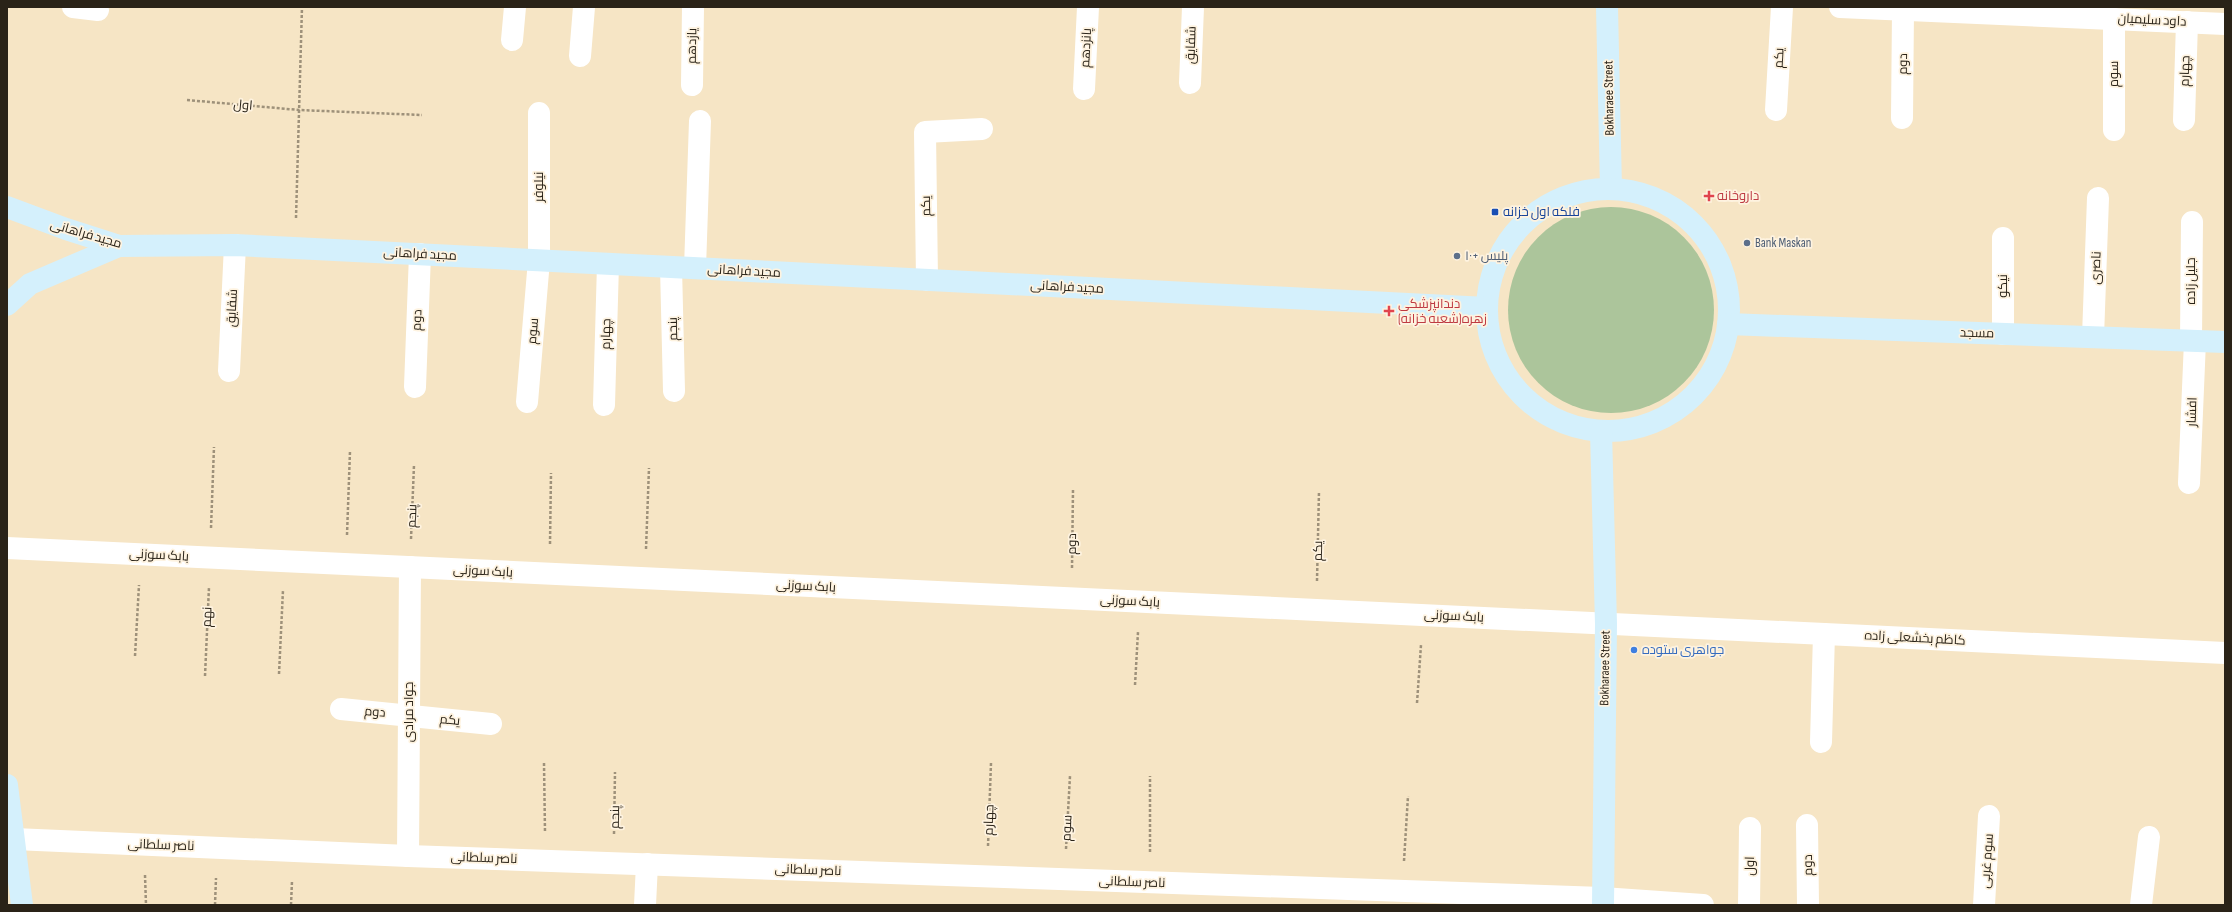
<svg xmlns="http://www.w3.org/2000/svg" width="2232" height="912" font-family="'Sofia Sans Condensed',Cairo,sans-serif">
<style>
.green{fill:#acc59b}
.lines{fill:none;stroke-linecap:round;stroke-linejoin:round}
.path{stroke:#9e917a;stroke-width:2.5;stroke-dasharray:3 2;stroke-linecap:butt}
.street{stroke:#fff;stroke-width:22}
.secondary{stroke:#d4f0fc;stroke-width:22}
.health-dot{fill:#e0444e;stroke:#fef3e0;stroke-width:1.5}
.transit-dot{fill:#1a4fb4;stroke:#fef3e0;stroke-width:1.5}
.service-dot{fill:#5c6f8a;stroke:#fef3e0;stroke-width:1.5}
.shop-dot{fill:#3f7fe0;stroke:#fef3e0;stroke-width:1.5}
.labels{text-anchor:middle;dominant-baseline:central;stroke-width:3.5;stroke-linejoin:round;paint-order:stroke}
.street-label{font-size:13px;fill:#2a2318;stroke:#fef3e0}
.health-label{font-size:13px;fill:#be3a42;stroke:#fef3e0;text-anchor:start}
.transit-label{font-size:13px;fill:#164399;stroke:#fef3e0;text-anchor:start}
.service-label{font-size:13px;fill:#4e5e75;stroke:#fef3e0;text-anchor:start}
.shop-label{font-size:13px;fill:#366cbe;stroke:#fef3e0;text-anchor:start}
</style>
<rect width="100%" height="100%" fill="#f6e5c5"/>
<circle class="green" cx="1611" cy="310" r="103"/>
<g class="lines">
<g class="path">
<polyline points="187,100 299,110 422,115"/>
<polyline points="296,218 302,7"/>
<polyline points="211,528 214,447"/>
<polyline points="347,535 350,451"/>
<polyline points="411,539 414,465"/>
<polyline points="550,544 551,473"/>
<polyline points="646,549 649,468"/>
<polyline points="1072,568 1073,490"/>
<polyline points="1317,581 1319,491"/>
<polyline points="135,656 139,585"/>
<polyline points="279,674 283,590"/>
<polyline points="205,676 209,587"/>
<polyline points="1135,685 1138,632"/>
<polyline points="1417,703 1421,645"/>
<polyline points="544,763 545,832"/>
<polyline points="614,834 615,772"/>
<polyline points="988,846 991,763"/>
<polyline points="1066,849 1070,776"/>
<polyline points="1150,852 1150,776"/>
<polyline points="1404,861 1408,796"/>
<polyline points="145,875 146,905"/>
<polyline points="215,905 216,878"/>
<polyline points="291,905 292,881"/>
</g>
<g class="street">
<polyline points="73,7 98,10"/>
<polyline points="1840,7 2225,24"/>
<polyline points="512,40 515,7"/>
<polyline points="580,56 584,7"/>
<polyline points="1190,83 1193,7"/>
<polyline points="692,85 693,7"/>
<polyline points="1084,89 1088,7"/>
<polyline points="1776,110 1782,7"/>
<polyline points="1902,118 1903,10"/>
<polyline points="2184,120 2187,22"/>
<polyline points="2114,130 2114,19"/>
<polyline points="2003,238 2003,334"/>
<polyline points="671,267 674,391"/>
<polyline points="695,268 700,121"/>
<polyline points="927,280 925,132 982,129"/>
<polyline points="2093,337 2098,198"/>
<polyline points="2191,341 2192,222"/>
<polyline points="229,371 235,245"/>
<polyline points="415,387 420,254"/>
<polyline points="527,402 539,260 539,113"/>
<polyline points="604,405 608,264"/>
<polyline points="2189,483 2195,341"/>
<polyline points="7,548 2225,653"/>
<polyline points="341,709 491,724"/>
<polyline points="1821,742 1824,634"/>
<polyline points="1807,825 1808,905"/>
<polyline points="14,839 408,856 1602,898 1703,905"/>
<polyline points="408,856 410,567"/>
<polyline points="645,905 647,864"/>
<polyline points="1749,905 1750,828"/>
<polyline points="1984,905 1989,816"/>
<polyline points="2141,905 2149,837"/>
</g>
<g class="secondary">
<polyline points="1607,7 1611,189"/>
<circle cx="1608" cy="310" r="121"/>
<polyline points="7,207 66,229 119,246 235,245 1487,308"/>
<polyline points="7,305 30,284 119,246"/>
<polyline points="1728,324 2225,342"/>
<polyline points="1601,431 1606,624 1603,905"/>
<polyline points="7,785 22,905"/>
</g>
</g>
<g class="health-dot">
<path d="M1707 190h4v4h4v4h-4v4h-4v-4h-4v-4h4z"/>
<path d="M1387 305h4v4h4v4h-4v4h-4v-4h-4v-4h4z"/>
</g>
<rect class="transit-dot" x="1491" y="208" width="8" height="8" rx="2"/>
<g class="service-dot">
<circle cx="1747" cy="243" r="4"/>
<circle cx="1457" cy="256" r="4"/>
</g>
<circle class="shop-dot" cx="1634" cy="650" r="4"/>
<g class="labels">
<g class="street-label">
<text transform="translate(2152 20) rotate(3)">داود سلیمیان</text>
<text transform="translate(1191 45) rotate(-88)">شقایق</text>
<text transform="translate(692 46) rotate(-89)">یازدهم</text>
<text transform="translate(1086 48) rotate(-87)">پانزدهم</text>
<text transform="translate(1779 58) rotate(-87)">یکم</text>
<text transform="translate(1903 64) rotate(-89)">دوم</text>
<text transform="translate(2185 71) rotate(-88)">چهارم</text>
<text transform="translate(2114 74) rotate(-90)">سوم</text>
<text transform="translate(1609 98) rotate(-91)">Bokharaee Street</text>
<text transform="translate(243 105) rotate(5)">اول</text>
<text transform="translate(539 187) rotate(-90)">نیلوفر</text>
<text transform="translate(926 206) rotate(-91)">یکم</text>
<text transform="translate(86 234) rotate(16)">مجید فراهانی</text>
<text transform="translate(420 254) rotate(3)">مجید فراهانی</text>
<text transform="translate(2096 268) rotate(-88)">ناصری</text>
<text transform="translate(744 271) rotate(3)">مجید فراهانی</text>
<text transform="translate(2191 281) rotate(-90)">جلیل زاده</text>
<text transform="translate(2003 286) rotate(-90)">نیکو</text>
<text transform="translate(1067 287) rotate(3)">مجید فراهانی</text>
<text transform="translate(232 308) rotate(-87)">شقایق</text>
<text transform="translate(417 320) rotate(-88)">دوم</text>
<text transform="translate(673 329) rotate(-91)">پنجم</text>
<text transform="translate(533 331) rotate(-85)">سوم</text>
<text transform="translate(1977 333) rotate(2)">مسجد</text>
<text transform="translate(606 334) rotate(-89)">چهارم</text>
<text transform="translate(2192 412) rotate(-88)">افشار</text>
<text transform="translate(412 516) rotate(-88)">پنجم</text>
<text transform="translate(1072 544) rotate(-89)">دوم</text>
<text transform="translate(1318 551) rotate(-89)">یکم</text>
<text transform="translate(159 555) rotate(3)">بابک سوزنی</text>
<text transform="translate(483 571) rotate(3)">بابک سوزنی</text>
<text transform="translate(806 586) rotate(3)">بابک سوزنی</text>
<text transform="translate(1130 601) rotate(3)">بابک سوزنی</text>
<text transform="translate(1454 616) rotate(3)">بابک سوزنی</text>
<text transform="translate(207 617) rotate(-87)">نهم</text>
<text transform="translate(1915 638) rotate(3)">کاظم بخشعلی زاده</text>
<text transform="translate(1605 668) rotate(-89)">Bokharaee Street</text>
<text transform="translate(375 712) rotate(5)">دوم</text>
<text transform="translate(409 712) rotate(-90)">جواد مرادی</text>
<text transform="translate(450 720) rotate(6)">یکم</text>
<text transform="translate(615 817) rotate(-89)">پنجم</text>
<text transform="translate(989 820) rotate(-88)">چهارم</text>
<text transform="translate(1067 828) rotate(-87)">سوم</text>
<text transform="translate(161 845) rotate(2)">ناصر سلطانی</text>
<text transform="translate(484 858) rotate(2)">ناصر سلطانی</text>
<text transform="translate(1987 861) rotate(-86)">سوم غربی</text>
<text transform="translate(1808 865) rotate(-91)">دوم</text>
<text transform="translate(1750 866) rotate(-89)">اول</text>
<text transform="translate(808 870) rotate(2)">ناصر سلطانی</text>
<text transform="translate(1132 882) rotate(2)">ناصر سلطانی</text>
</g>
<g class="health-label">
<text x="1717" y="196">داروخانه</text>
<text x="1398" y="304">دندانپزشکی<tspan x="1398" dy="15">زهره(شعبه خزانه)</tspan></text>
</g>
<g class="transit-label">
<text x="1503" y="212">فلکه اول خزانه</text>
</g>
<g class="service-label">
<text x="1755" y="243">Bank Maskan</text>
<text x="1465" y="256">پلیس +۱۰</text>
</g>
<g class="shop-label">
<text x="1642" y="650">جواهری ستوده</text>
</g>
</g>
<rect width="2232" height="912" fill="none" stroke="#2a2318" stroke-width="16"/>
</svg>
